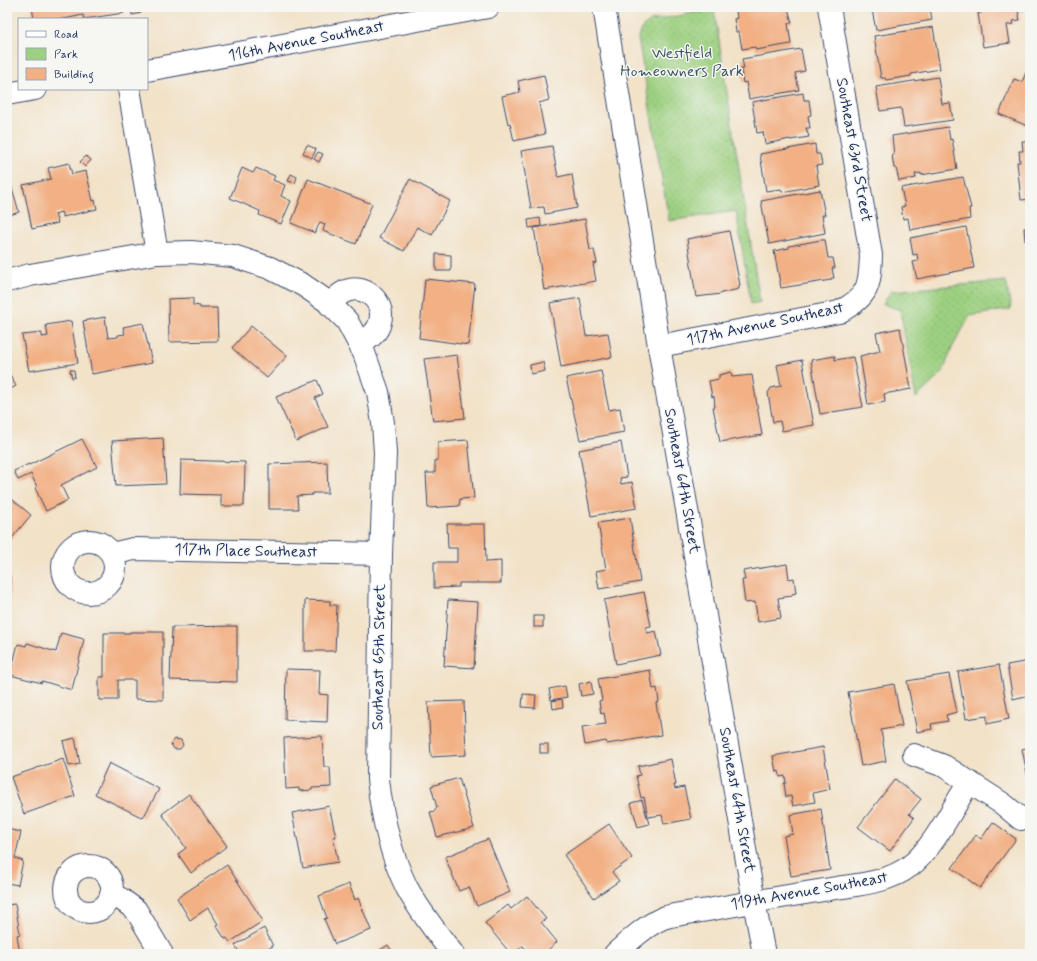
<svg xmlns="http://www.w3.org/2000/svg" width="1037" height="961" font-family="Mynerve,sans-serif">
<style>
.green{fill:url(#green-dots);stroke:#5c806f}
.building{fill:#f2b084}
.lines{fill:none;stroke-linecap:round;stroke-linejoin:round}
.minor-casing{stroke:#3b4a6e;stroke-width:24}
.minor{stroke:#fff;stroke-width:22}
.labels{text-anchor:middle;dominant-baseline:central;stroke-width:3;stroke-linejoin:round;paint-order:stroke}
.street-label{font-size:16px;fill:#1b2f5e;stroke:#f6f6f2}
.park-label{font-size:16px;fill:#3c5766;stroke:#f6f6f2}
</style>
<defs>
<pattern id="green-dots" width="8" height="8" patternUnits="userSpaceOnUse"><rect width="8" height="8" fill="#9dd080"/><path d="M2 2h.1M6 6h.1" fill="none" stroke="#87b371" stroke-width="1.8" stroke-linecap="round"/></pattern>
</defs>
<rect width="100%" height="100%" fill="#f6f6f2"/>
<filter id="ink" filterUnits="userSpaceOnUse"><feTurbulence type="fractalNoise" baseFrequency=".025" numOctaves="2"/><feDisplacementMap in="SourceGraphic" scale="8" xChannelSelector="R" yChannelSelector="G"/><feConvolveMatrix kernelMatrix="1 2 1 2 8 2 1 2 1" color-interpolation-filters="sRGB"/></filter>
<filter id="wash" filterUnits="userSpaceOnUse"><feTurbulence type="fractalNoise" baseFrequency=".012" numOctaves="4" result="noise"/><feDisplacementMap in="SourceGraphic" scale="16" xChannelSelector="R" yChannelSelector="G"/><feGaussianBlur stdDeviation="0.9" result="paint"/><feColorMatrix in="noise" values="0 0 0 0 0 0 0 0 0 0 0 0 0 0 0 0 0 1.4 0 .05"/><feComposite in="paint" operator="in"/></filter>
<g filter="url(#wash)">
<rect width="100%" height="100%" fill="#f2e2c8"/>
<g class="green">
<polygon points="714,9 760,302 751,304 736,211 669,221 638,38 643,27 651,21"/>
<polygon points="1006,281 1011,309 970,316 952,348 943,372 916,398 900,310 883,304 891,291"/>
</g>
<g id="blocks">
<g class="building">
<polygon points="32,7 145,7 145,8 140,9 141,13 132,15 131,9 124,10 124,13 84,19 83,15 64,19 45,19 45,18 34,19"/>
<polygon points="756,7 788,8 792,23 788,23 791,44 756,50 755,47 742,49 739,32 736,32 734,19 737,18 736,11"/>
<polygon points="870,7 930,7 932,20 876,30 872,10 870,11"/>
<polygon points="980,7 1028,7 1028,9 1018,11 1020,20 1013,21 1014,24 1007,25 1010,43 983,47 978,13 981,13"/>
<polygon points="933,27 940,69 911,74 911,76 886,80 885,78 881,78 874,36"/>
<polygon points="801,49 805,71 795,73 799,90 749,99 746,82 743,83 741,69 744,69 742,59"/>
<polygon points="1028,68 1030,69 1030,127 999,114 1014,79 1022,82"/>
<polygon points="544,75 549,100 539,103 545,134 514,141 510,123 508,124 502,96 520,92 518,81"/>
<polygon points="938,77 942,104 950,103 953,120 904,127 901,108 880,111 876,87"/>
<polygon points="803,93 804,100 809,100 811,115 808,116 810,128 806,128 809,137 790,140 790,139 765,144 763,132 757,133 752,102"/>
<polygon points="948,127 950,140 952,139 957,169 921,175 921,173 915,174 916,178 899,181 896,168 894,168 892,155 894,155 892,136"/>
<polygon points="1022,141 1030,141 1030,199 1021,200 1017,162 1020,162 1019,151 1023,151"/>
<polygon points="815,144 816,154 820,154 822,165 816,166 819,185 782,192 781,189 766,191 760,154"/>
<polygon points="307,145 316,149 312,158 303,153"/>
<polygon points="552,146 558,177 572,174 577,208 545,214 544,207 531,208 521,151"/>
<polygon points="318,152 323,154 319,162 314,159"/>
<polygon points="86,156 91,160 85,167 80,162"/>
<polygon points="69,163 72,174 86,171 93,201 95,200 97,209 63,217 61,212 55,214 58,223 32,229 23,185 51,179 48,168"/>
<polygon points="242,168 253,173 256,168 275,176 273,180 285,185 281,196 291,201 281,224 259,215 260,211 230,198"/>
<polygon points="291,174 297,177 295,183 288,181"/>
<polygon points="963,177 971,208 969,208 970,219 910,230 908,218 903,219 901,207 905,206 901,188"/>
<polygon points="308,179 372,204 356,244 323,231 325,224 320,222 315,233 291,223"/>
<polygon points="410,179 450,201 432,235 417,227 404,251 379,238"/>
<polygon points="11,184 19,212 7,216 7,185"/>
<polygon points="820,190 825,215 822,215 825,233 769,244 761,201"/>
<polygon points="540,218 541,226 529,228 528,220"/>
<polygon points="585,219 590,250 594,250 597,263 593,264 596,281 544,290 534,228"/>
<polygon points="966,227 974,268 917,279 913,262 918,261 917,254 913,255 910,238"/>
<polygon points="1024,228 1030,228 1030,241 1025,241"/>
<polygon points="729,231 740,285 739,285 739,289 721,293 721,294 696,297 687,239"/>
<polygon points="821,240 825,240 828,258 833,258 835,268 832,268 834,278 831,278 831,280 781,288 774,251 789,248 789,246"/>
<polygon points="436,254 451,255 451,271 436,271"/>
<polygon points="425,279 475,284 468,345 419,338"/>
<polygon points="193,298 193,305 200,306 200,308 217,308 218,341 169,342 168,299"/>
<polygon points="580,298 586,336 608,333 612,357 561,367 550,303"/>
<polygon points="105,317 108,338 118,337 118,335 125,334 123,327 143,323 152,363 92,374 83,321"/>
<polygon points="71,321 78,363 29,371 22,335 42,333 42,337 48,336 46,325"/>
<polygon points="251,326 287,356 267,378 232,348"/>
<polygon points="900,328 911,389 884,394 885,402 868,405 860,356 880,351 876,333"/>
<polygon points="457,355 465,418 433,421 424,359"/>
<polygon points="835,356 835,360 853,357 863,407 820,414 811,360"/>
<polygon points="802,360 814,425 782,431 780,421 773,422 768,393 771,388 781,386 777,365"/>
<polygon points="543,362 545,371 531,374 530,365"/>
<polygon points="7,369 16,386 7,391"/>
<polygon points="70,370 74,370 75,377 72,378"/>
<polygon points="601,371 609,410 620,408 624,432 580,440 566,378"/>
<polygon points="731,372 732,377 752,375 762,435 720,442 713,407 715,407 714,396 712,397 709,381 719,379 719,375"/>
<polygon points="317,380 323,394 315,398 328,427 296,441 276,397"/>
<polygon points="163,438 166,484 116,486 112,441"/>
<polygon points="82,439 97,467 61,485 68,500 46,511 35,488 37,487 31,474 18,480 14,471 29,464 29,465"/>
<polygon points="468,440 474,498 460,499 459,506 428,508 426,473 435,473 435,460 438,460 438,442"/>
<polygon points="621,442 627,477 620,478 621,484 632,482 637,508 591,516 579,450"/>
<polygon points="181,460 245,462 244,506 221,506 221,495 180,494"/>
<polygon points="327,462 328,493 312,493 312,495 297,496 298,509 269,509 269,464"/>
<polygon points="7,495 31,515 7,544"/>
<polygon points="630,518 640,582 599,589 596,571 606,569 598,523"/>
<polygon points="447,524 485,524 486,562 501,561 501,583 459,583 459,587 434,588 434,562 457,562 457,548 448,548"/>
<polygon points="787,564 789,579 794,578 796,593 792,594 792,596 778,598 781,618 758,622 755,602 745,603 742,580 745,580 743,571"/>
<rect x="7" y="576" width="3" height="60"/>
<polygon points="644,592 651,626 646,627 647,633 656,631 661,655 616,664 604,600"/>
<polygon points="305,600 330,601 330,605 337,605 335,651 305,651"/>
<polygon points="448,600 478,602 474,668 444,666"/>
<rect x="534" y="616" width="9" height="11"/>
<polygon points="237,626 237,682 170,680 172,627"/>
<polygon points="130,632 163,632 163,700 135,699 135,680 118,680 118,700 99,700 99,677 104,677 104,633 130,633"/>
<polygon points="61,633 84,639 72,690 42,681 42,683 10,675 18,644 26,646 27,643 56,652"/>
<polygon points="1030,661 1030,695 1013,699 1007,665"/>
<polygon points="999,665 1009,719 987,724 987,716 966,719 958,672"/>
<polygon points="286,669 320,670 319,694 328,695 327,722 285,720"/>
<polygon points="650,670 653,689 657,688 659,702 656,703 661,735 607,744 606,741 585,745 582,727 606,724 604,713 601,714 599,701 602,700 598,679"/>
<polygon points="949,674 957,712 946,715 948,721 931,724 932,729 917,732 907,681"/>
<polygon points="591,681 593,694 581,696 579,684"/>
<polygon points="894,684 902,726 881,730 886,761 861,766 848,692"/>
<polygon points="565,686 567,697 551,700 549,689"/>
<polygon points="523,694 536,695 535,708 522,707"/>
<polygon points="562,699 563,707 553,709 552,701"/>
<polygon points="464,701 466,755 431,757 428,702"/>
<polygon points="322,736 324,767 330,767 331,787 312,788 312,790 299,791 299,788 286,789 284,738"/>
<polygon points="75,738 80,764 69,766 63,741"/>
<polygon points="175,739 181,740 183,745 180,749 174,749 171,744"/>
<rect x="540" y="744" width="8" height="9"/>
<polygon points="823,747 830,789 813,793 815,802 793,806 791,796 786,797 784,783 786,783 785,776 780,777 779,771 776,772 773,756"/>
<polygon points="1030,747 1030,782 1029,783 1022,749"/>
<polygon points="63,759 75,796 24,814 11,777"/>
<polygon points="671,759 676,785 674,785 675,789 684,787 691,819 664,824 662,815 648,817 644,797 641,798 636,776 640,775 638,766"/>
<polygon points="109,763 159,789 143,818 95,794"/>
<polygon points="459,778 474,828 437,837 430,812 435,811 435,809 437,808 431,786"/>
<polygon points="895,779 921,799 909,814 914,818 890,851 858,827"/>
<polygon points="189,794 227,846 191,873 178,854 186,848 162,814"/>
<polygon points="642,800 649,824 638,827 631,803"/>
<polygon points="329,806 336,837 333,837 338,862 303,868 292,813"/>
<polygon points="821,809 830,870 791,876 784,836 793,834 790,815"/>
<polygon points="993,822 1016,839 980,888 952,868 976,835 981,839"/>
<polygon points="609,824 632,858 612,872 619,881 594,898 564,855"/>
<polygon points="7,829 21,832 15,858 23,861 18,885 7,883"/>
<polygon points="488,839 510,892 477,906 469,887 459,891 445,857"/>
<polygon points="227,865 263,921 230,942 227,938 225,939 216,925 218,924 208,908 190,920 177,898"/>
<polygon points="349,884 355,900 358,898 371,930 335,944 324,919 327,918 319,896"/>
<polygon points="527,896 546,919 541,922 557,942 543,954 530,954 523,946 513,954 511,954 485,923 508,905 511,909"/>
<polygon points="15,904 20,934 17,935 20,954 7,954 7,905"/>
<polygon points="264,928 273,946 263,952 264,954 240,954 235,945"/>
<polygon points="388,945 394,954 374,954"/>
</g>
</g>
</g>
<g filter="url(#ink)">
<use href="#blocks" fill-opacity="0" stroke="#3b4a6e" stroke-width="1"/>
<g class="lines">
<g class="minor-casing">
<g id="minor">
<polyline points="604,7 659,346 754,902 764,954"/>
<polyline points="147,70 488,7"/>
<polyline points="129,89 157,253"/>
<polyline points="7,94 35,89"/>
<path d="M 7,281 L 30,275 L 157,253 L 191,252 L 233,256 L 270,268 L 303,285 L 328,302 L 347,321 L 364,353 L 378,392 L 383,423 L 385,453 L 381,554 L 378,779 C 382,817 390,854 407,888 C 420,912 437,933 453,954"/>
<path d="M 330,305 C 334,300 338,295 344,292 C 364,282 386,302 380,322 C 378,333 368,339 360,345"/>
<path d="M 659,346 L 839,312 C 868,297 870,287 871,255 L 829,7"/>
<circle cx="89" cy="567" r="26"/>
<polyline points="112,554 133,549 381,554"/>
<polyline points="914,755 944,766 1003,804 1021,819"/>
<circle cx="89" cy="889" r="23"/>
<polyline points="111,895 121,899 136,910 162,954"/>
<path d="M 615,954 C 629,941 645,926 663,918 C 674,914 695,912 708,910 C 751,902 793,895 836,888 C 862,884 889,882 910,866 C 932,850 954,806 969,782"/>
</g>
</g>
<use href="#minor" class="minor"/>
</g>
</g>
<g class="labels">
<g class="street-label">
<text transform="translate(306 41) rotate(-11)">116th Avenue Southeast</text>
<text transform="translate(854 150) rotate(80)">Southeast 63rd Street</text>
<text transform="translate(765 324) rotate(-12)">117th Avenue Southeast</text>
<text transform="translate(682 481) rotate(80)">Southeast 64th Street</text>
<text transform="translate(246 551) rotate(1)">117th Place Southeast</text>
<text transform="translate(379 657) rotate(-89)">Southeast 65th Street</text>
<text transform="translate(737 800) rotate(80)">Southeast 64th Street</text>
<text transform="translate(809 891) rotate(-10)">119th Avenue Southeast</text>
</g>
<g class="park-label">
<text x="682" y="53">Westfield<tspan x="682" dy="18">Homeowners Park</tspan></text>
</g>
</g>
<rect width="1037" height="961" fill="none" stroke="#f6f6f2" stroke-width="24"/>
<rect x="18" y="18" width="130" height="72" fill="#f6f6f2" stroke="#9ea6b7"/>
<rect x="26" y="31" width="20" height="6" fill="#ffffff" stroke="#9ea6b7"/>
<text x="54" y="38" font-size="12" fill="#1b2f5e">Road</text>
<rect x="26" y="48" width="20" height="12" fill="#9dd080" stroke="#9ea6b7"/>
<text x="54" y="58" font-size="12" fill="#1b2f5e">Park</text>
<rect x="26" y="68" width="20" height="12" fill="#f2b084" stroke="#9ea6b7"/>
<text x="54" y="78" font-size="12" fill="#1b2f5e">Building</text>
</svg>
